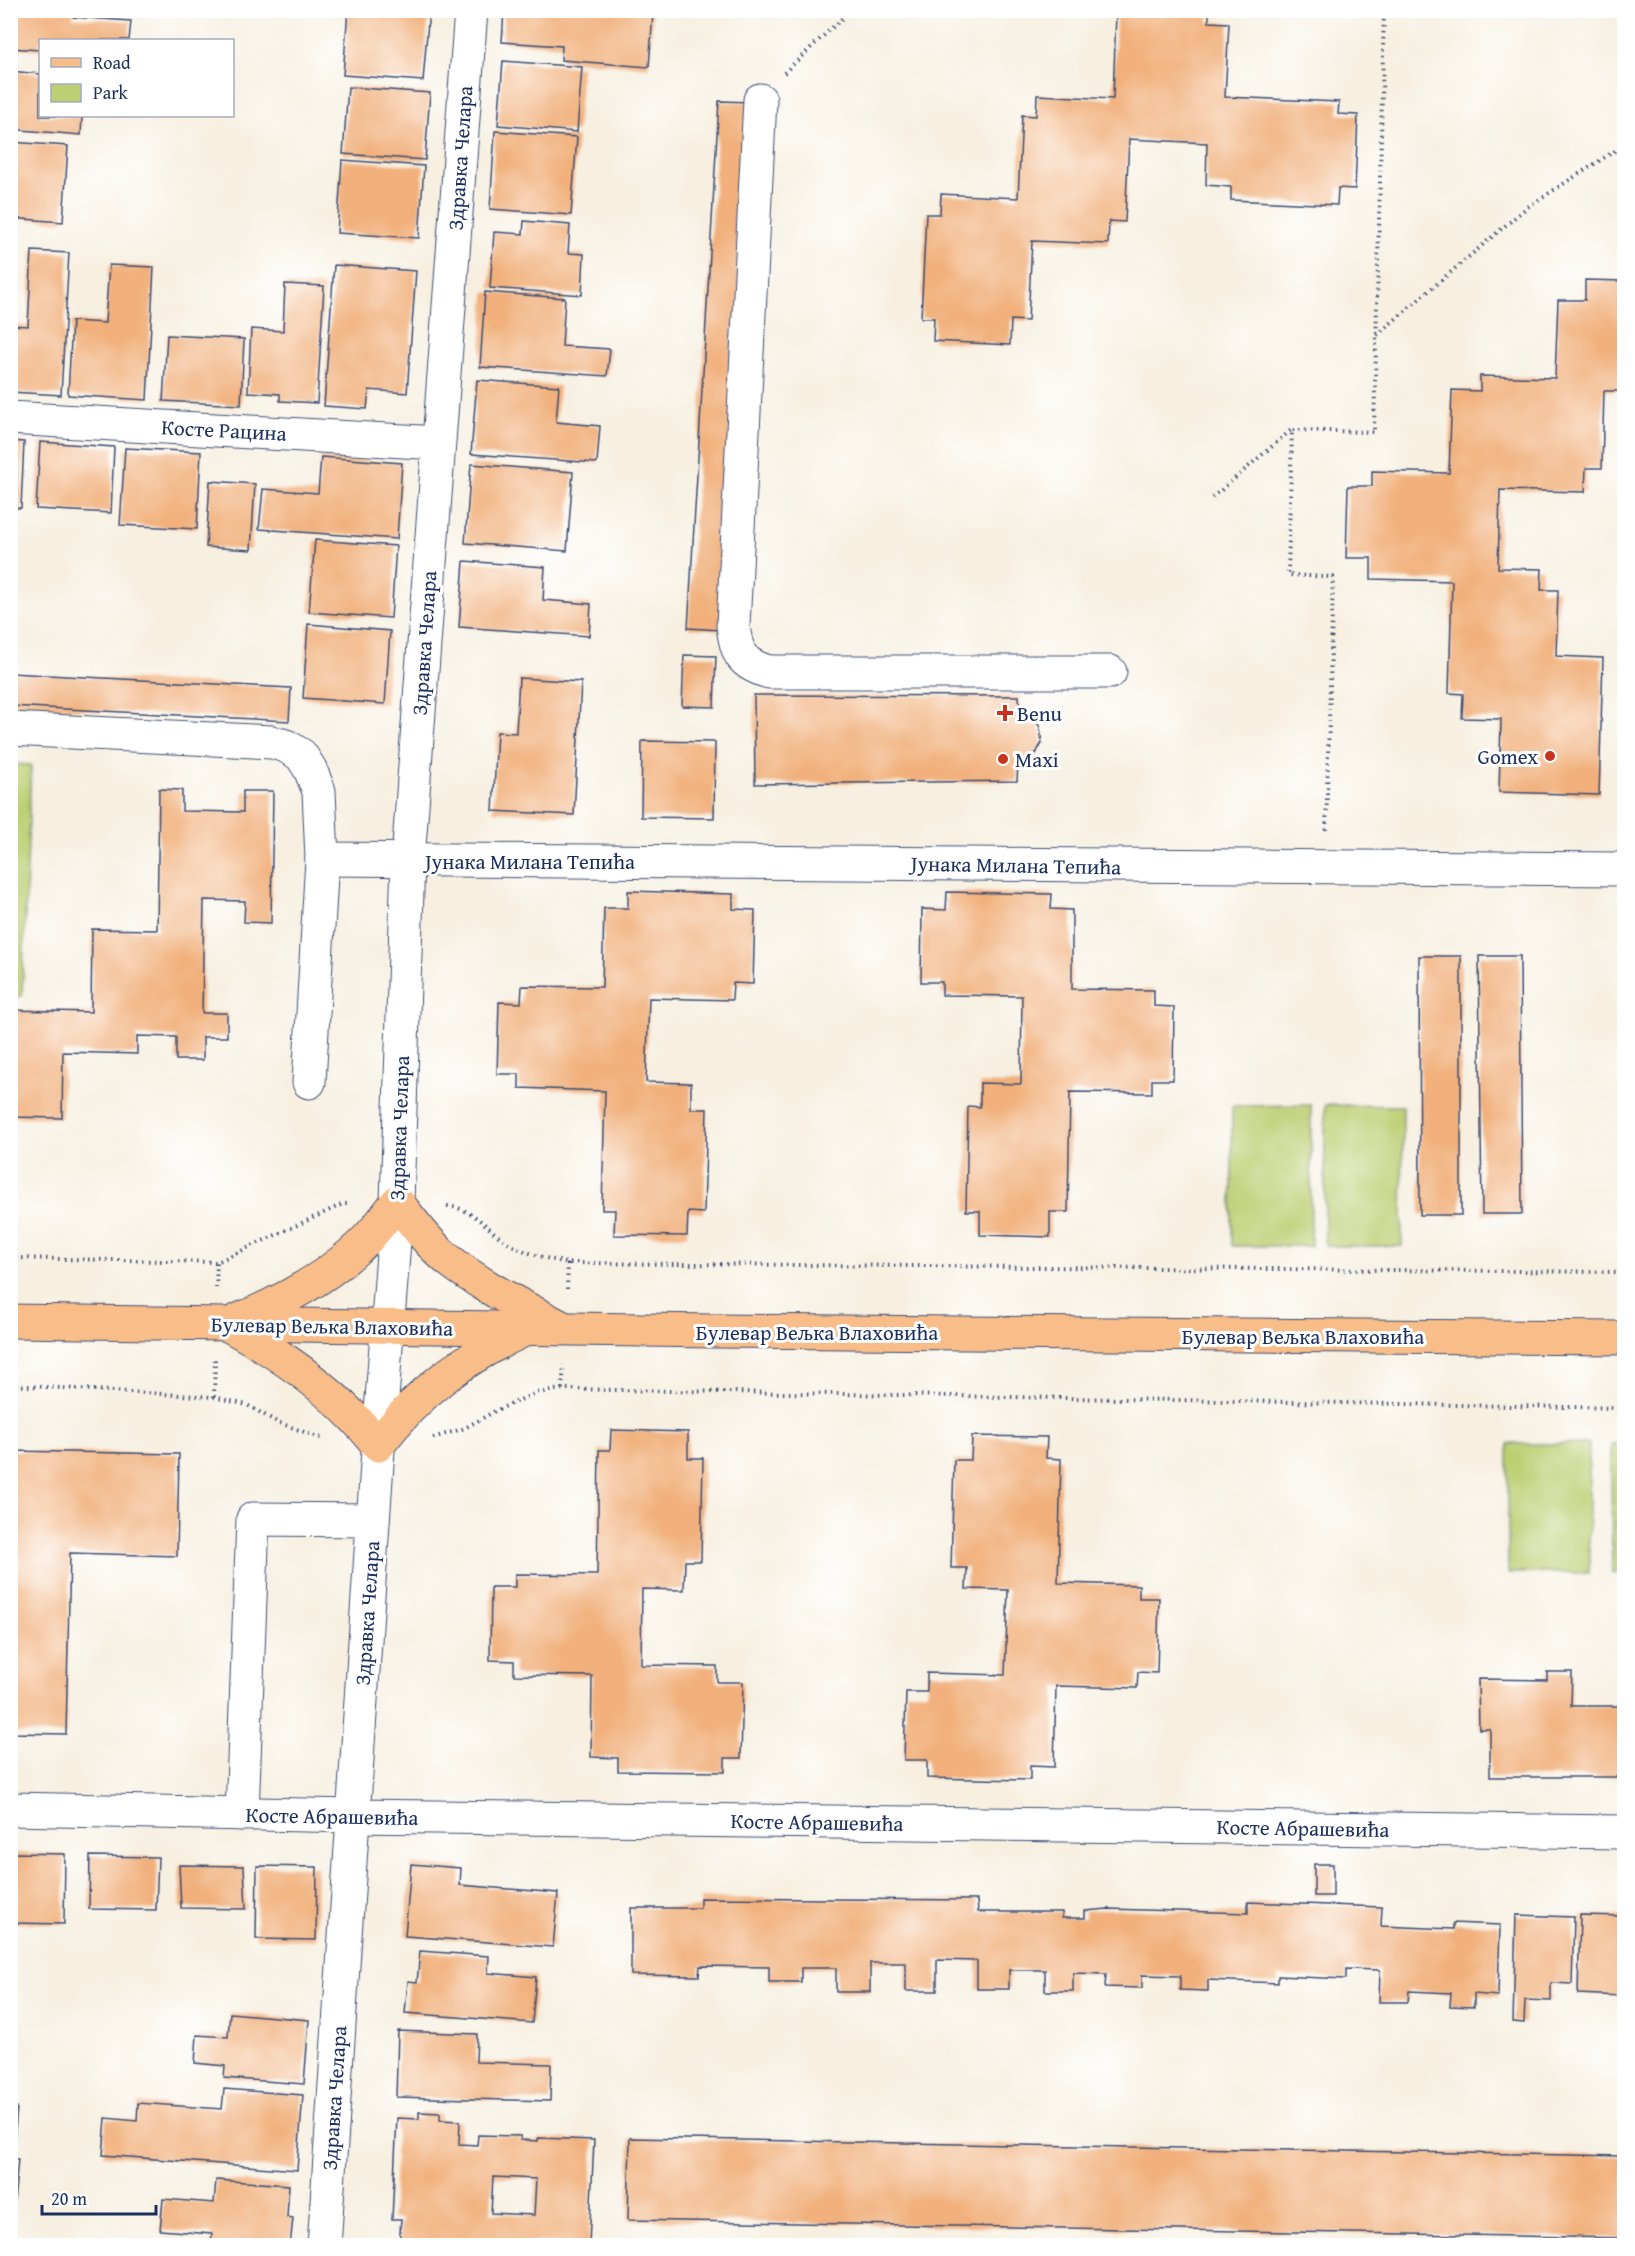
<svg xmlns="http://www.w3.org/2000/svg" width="1635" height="2256" font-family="'Gentium Book Plus',serif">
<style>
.green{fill:#bccf72;stroke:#6c7f68;stroke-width:1.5}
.building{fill:#f1b07c;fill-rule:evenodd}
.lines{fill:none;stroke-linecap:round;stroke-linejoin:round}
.minor-casing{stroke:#3c4c72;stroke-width:35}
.major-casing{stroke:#3c4c72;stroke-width:35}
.path{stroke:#3c4c72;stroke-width:4;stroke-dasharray:1.5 4.5;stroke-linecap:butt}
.minor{stroke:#fff;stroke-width:33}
.major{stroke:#f8bd89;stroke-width:33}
.poi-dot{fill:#c8321e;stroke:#fff;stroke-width:2}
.labels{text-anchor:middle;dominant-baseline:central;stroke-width:6;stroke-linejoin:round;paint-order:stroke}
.street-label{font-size:21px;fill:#1b2f5e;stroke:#fff}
.poi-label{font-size:21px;fill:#1b2f5e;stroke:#fff;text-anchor:start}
</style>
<rect width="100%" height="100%" fill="#fff"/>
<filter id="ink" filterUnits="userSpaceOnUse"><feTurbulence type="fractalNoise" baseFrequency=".0167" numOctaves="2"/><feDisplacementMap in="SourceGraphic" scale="12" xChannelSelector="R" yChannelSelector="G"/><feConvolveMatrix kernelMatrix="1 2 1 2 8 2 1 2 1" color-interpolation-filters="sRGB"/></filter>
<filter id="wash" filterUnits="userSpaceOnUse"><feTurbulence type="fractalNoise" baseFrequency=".008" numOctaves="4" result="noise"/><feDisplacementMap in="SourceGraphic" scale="24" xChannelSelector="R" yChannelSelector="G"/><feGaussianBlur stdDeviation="1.35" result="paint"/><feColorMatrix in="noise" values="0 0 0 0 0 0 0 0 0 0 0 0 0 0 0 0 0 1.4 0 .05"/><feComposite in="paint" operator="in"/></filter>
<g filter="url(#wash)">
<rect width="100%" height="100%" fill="#f7f0e1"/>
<g class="green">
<polygon points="11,764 31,765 22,996 10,996"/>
<polygon points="1311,1105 1311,1246 1232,1246 1232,1106"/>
<polygon points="1325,1105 1403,1106 1402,1246 1325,1246"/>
<rect x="1508" y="1444" width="81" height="129"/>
<polygon points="1611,1444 1624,1444 1624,1573 1612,1573"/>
</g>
<g id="blocks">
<g class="building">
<polygon points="10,10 74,10 73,17 131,21 129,40 40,40 40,50 10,48"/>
<polygon points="348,10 429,10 423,81 343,75"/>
<polygon points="504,10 621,10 653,13 649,67 561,60 562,46 502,42"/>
<polygon points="1135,10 1209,10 1209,22 1229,23 1225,97 1339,102 1338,114 1358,115 1355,189 1338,188 1337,205 1231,200 1231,187 1206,185 1207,143 1129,139 1125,222 1109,221 1108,244 1032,241 1028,321 1011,320 1010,345 933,341 934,318 921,318 926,214 940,214 941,194 1018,198 1022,115 1036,116 1037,95 1113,99 1116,13 1135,14"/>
<polygon points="503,61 582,67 577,132 498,125"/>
<polygon points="10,71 40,74 40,116 82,116 81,135 10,129"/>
<polygon points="348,87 430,93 425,160 343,154"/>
<polygon points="719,101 751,102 720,630 688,628"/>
<polygon points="495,131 577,137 571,215 490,209"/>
<polygon points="10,142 68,146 63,222 10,218"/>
<polygon points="342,160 424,166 419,238 337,233"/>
<polygon points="524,221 570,225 568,253 584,254 582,295 490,288 494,232 523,234"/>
<polygon points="32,251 69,253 61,395 10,392 10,325 28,326"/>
<polygon points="109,265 154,267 147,400 68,395 72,321 105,323"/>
<polygon points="334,265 416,271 407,393 369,390 367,409 324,406"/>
<polygon points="1585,280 1624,281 1624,391 1604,391 1602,468 1586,468 1585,492 1500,490 1498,568 1542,569 1541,590 1558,590 1556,656 1603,658 1599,795 1499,792 1501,719 1462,718 1463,694 1449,693 1452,581 1371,579 1371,558 1346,558 1348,486 1372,486 1372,471 1449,473 1452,390 1480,391 1480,376 1555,378 1558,300 1585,300"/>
<polygon points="285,284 324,286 317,403 280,401 280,394 248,392 251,329 283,331"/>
<polygon points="485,292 565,298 562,346 610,349 607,376 480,367"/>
<polygon points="167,335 244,339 241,405 163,401"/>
<polygon points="477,380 559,386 556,422 600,426 597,463 471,454"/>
<polygon points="10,441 24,442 21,508 10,508"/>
<polygon points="40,442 114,447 111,513 36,509"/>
<polygon points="125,448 201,452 197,529 120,525"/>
<polygon points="321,457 402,463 397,539 259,529 263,489 318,493"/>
<polygon points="471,464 573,472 567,551 465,543"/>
<polygon points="210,481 255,484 251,550 206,547"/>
<polygon points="315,540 396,546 391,618 309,612"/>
<polygon points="464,561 545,567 543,600 591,604 589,636 459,627"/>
<polygon points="308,624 390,631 385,704 303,698"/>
<polygon points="684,655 716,656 714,707 682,706"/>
<polygon points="10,673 291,688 289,721 10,706"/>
<polygon points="519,678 581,682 574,815 493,811 497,732 516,733"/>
<polygon points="754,695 1019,696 1020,711 1034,718 1040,727 1042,743 1033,758 1018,763 1017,781 755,784"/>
<polygon points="642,741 715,742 714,818 641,817"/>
<polygon points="159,789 182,790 182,811 243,812 243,791 273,791 271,923 244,922 245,901 204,900 202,1013 227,1013 227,1037 203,1037 203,1060 176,1060 176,1037 137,1036 137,1054 63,1052 62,1118 10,1117 10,1010 91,1012 92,929 157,930"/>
<polygon points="628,891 733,894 733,909 755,910 753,984 733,983 732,1000 649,998 646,1082 691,1083 691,1109 707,1109 704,1213 688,1212 687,1236 614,1235 615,1210 602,1210 605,1091 519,1088 519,1074 497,1074 499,1002 521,1003 522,986 602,987 604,908 628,908"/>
<polygon points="947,892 1052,894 1051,909 1072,910 1072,989 1154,990 1154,1006 1174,1007 1173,1080 1152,1080 1152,1093 1070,1092 1068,1212 1050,1212 1050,1237 980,1235 980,1211 966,1211 968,1106 980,1107 980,1083 1021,1084 1022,996 942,995 942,982 921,982 922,909 946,910"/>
<polygon points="1419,956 1461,956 1461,1215 1420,1215"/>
<polygon points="1479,956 1520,956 1522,1214 1482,1214"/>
<polygon points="611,1430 688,1432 688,1458 703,1458 701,1561 685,1561 684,1590 642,1589 641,1665 717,1666 717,1682 743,1682 741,1758 725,1758 725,1772 618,1771 618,1758 591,1757 592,1676 514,1675 514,1661 490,1660 491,1587 515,1587 515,1574 597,1575 599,1450 610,1450"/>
<polygon points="972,1436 1047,1437 1046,1458 1061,1459 1058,1583 1139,1585 1139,1598 1159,1598 1157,1673 1138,1672 1137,1688 1056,1686 1054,1767 1030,1766 1030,1780 927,1778 927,1760 904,1760 906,1692 927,1692 927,1673 1005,1675 1008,1590 966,1589 967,1568 951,1568 954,1460 971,1460"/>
<polygon points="10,1451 179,1454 177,1556 70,1553 66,1734 10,1733"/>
<polygon points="1547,1672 1572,1672 1571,1706 1624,1706 1624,1777 1490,1777 1490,1729 1479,1729 1478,1679 1547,1680"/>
<polygon points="14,1853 65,1854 64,1924 12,1923"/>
<polygon points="90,1856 158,1857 156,1910 89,1909"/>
<polygon points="411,1864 461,1868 460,1885 558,1893 553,1947 405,1936"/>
<rect x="1314" y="1864" width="19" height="32"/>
<polygon points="179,1865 244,1866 246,1909 181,1908"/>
<polygon points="257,1866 317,1867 316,1940 256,1939"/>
<polygon points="700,1898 977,1900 978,1912 1062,1912 1062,1918 1085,1918 1085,1911 1108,1909 1248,1913 1248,1902 1382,1907 1381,1926 1453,1929 1453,1923 1500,1925 1498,1996 1474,1994 1474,2007 1450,2006 1451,1993 1409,1991 1408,2002 1379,2002 1380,1970 1346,1969 1346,1979 1278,1976 1278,1983 1208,1980 1208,1991 1180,1990 1180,1976 1142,1975 1142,1988 1105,1987 1106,1974 1073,1973 1073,1991 1045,1991 1045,1970 1009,1970 1009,1989 977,1989 977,1961 937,1960 937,1991 906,1991 906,1963 870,1963 870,1992 836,1992 836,1968 801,1968 801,1982 769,1982 769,1967 700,1966 699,1976 631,1975 631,1908 700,1908"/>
<polygon points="1516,1915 1574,1917 1572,1984 1551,1983 1551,2001 1525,2000 1524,2023 1513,2022"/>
<polygon points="1580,1915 1624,1916 1624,1972 1623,1972 1622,1996 1578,1994"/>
<polygon points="420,1951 489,1956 488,1973 536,1977 532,2023 405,2013 408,1981 417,1982"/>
<polygon points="230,2013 309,2020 304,2084 224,2078 225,2066 195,2063 197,2035 228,2037"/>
<polygon points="398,2031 477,2034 476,2062 551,2064 550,2101 396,2097"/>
<polygon points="224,2089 303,2095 297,2170 103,2155 106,2118 137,2121 138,2103 222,2109"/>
<polygon points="10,2108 17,2108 14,2143 10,2143"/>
<path d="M 419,2112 L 440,2113 L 440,2120 L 460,2121 L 459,2144 L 477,2145 L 478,2135 L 521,2136 L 520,2140 L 538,2141 L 538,2138 L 594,2140 L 589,2245 L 534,2242 L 533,2246 L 399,2246 L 401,2219 L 392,2219 L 397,2118 L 419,2119 ZM 493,2177 L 536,2179 L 534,2215 L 491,2213 Z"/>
<polygon points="630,2138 1624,2156 1624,2238 628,2220"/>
<polygon points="10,2159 18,2159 12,2226 10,2226"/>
<polygon points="216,2180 289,2185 287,2217 293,2218 290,2246 211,2246 212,2234 160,2230 163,2199 214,2203"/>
</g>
</g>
</g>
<g filter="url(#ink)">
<use href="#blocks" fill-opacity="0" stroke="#3c4c72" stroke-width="1.5"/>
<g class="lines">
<g class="minor-casing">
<g id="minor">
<path d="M 760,100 L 733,626 C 737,654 741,664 769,672 L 1110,672"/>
<polyline points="10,418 438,443"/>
<polyline points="10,729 272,742 286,746 301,755 310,769 319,791 322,859 309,1082"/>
<polyline points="322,859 1624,869"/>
<polyline points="10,1809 353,1816 1624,1832"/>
<polyline points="242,1814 253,1519 373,1520"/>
<polyline points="324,2246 377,1464 397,1202 408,860 471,10"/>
</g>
</g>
<g class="major-casing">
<g id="major">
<polyline points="10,1321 714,1331 1624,1338"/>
<path d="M 236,1321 C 282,1302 329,1277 365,1241 C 377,1229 387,1215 397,1202 C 412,1221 427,1242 446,1258 C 481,1286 522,1306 561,1327"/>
<path d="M 230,1326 C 286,1357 339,1395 378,1445 C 419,1391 461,1360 522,1331"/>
</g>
</g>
<g class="path">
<polyline points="1553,10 1624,15"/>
<polyline points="784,73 851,10"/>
<polyline points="1377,335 1526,208 1624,145"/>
<polyline points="1212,498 1291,430"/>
<polyline points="1326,830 1333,577 1288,575 1292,430 1374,432 1384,10"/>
<path d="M 447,1206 C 477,1209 487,1231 510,1244 C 527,1254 548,1259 568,1263 L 1624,1272"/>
<polyline points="10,1258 217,1262 343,1204 350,1204"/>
<polyline points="216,1288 217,1262"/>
<polyline points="567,1289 568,1263"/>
<polyline points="10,1385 214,1397 247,1405 277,1422 321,1438"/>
<polyline points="562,1389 564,1365"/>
<polyline points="214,1397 215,1359"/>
<polyline points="433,1438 465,1428 497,1410 536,1393 562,1389 1624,1408"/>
</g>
<use href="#minor" class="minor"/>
<use href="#major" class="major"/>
</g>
</g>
<g class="poi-dot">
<path d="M1002 704h6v6h6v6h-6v6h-6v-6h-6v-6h6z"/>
<circle cx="1550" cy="756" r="6"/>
<circle cx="1003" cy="759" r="6"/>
</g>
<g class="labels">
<g class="street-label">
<text transform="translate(460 158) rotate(-86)">Здравка Челара</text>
<text transform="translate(224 430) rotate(3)">Косте Рацина</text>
<text transform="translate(424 643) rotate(-86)">Здравка Челара</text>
<text x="530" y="861">Јунака Милана Тепића</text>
<text transform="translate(1016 865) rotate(1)">Јунака Милана Тепића</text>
<text transform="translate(399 1128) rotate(-88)">Здравка Челара</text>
<text transform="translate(332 1326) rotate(1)">Булевар Вељка Влаховића</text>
<text x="817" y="1332">Булевар Вељка Влаховића</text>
<text x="1303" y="1336">Булевар Вељка Влаховића</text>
<text transform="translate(367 1613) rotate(-86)">Здравка Челара</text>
<text transform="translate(332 1816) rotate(1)">Косте Абрашевића</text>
<text transform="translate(817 1822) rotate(1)">Косте Абрашевића</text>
<text transform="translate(1303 1828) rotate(1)">Косте Абрашевића</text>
<text transform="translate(334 2098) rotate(-86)">Здравка Челара</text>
</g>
<g class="poi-label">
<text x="1017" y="713">Benu</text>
<text x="1538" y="756" text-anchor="end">Gomex</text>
<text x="1015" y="759">Maxi</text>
</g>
</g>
<rect width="1635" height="2256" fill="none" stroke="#fff" stroke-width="36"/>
<rect x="39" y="39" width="195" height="78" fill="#ffffff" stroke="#a4acbf" stroke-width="1.5"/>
<rect x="51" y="58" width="30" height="9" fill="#f8bd89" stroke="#a4acbf" stroke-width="1.5"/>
<text x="93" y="69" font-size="18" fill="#1b2f5e">Road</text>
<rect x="51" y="84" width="30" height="18" fill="#bccf72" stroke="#a4acbf" stroke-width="1.5"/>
<text x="93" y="99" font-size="18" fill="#1b2f5e">Park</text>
<path d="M42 2205v9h114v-9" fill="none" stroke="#1b2f5e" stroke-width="3"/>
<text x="51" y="2205" font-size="18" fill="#1b2f5e" stroke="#ffffff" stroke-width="4.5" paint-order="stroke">20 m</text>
</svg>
